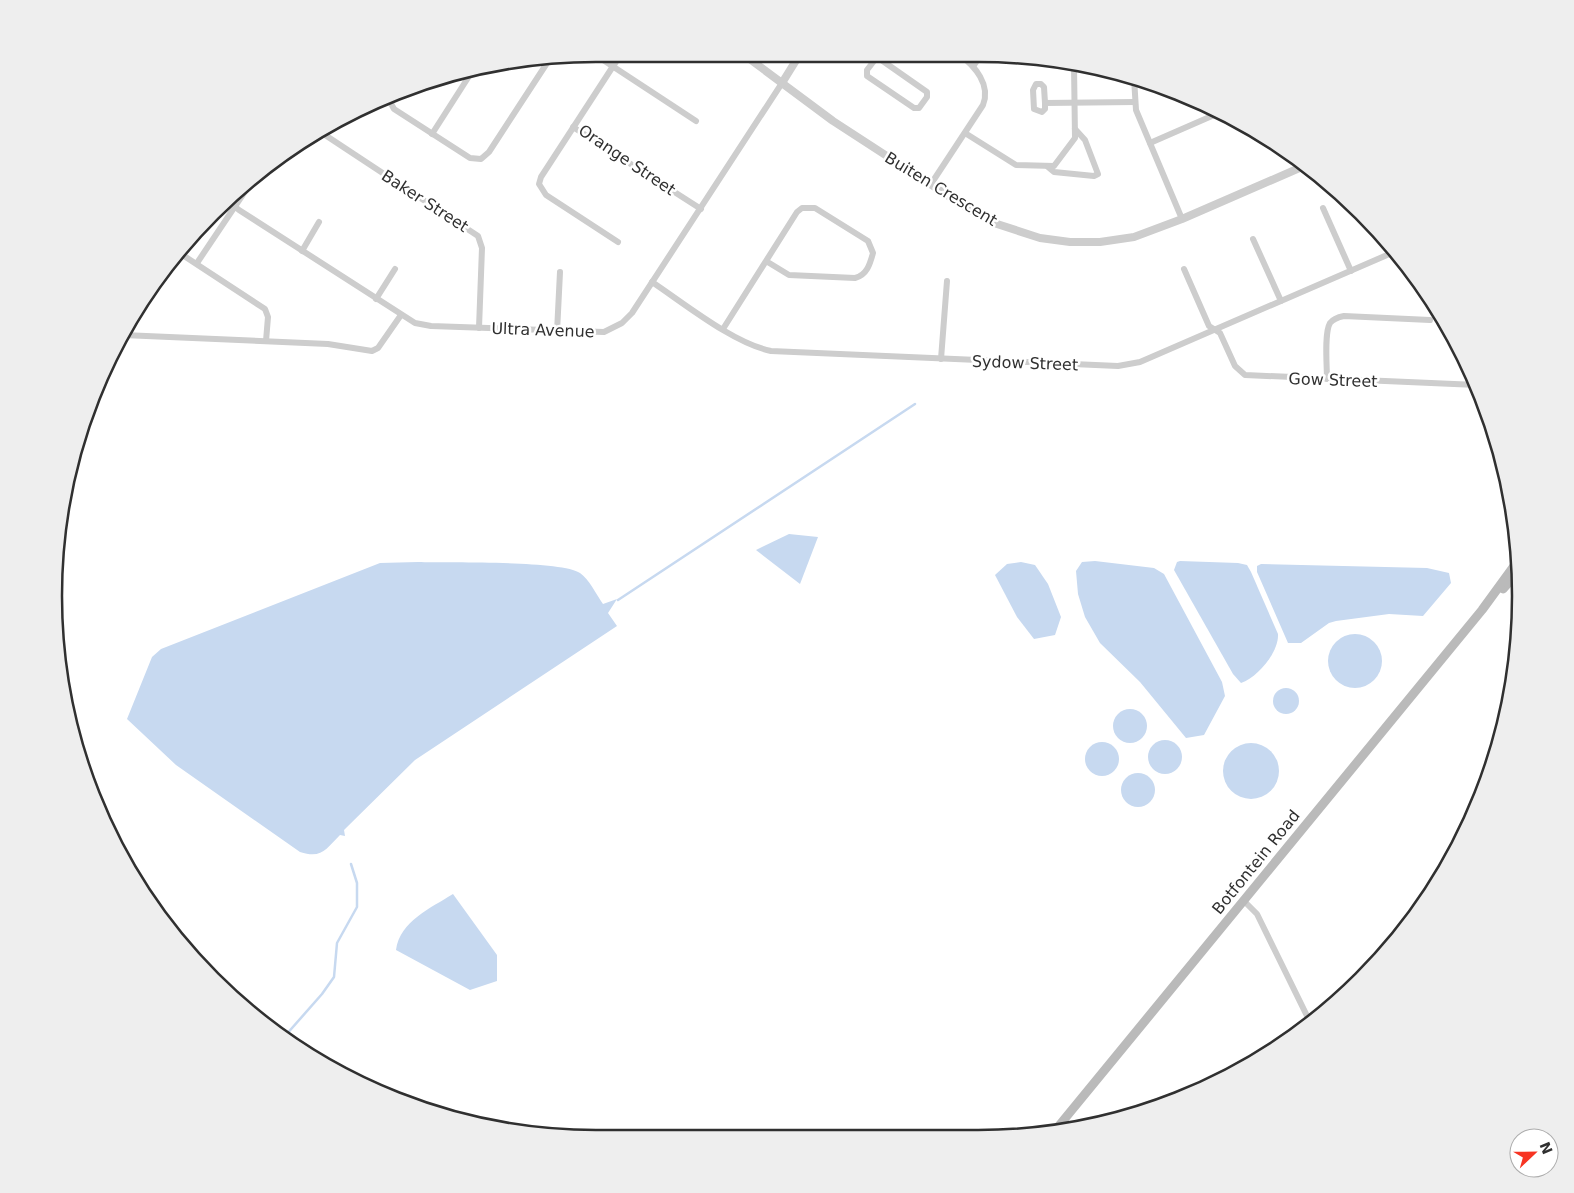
<svg xmlns="http://www.w3.org/2000/svg" width="1574" height="1193" font-family="'DejaVu Sans',sans-serif">
<style>
.water{fill:#c7d9f0}
.lines{fill:none;stroke-linecap:round;stroke-linejoin:round}
.stream{stroke:#c7d9f0;stroke-width:2.5}
.minor{stroke:#cdcdcd;stroke-width:6}
.tertiary{stroke:#cdcdcd;stroke-width:8}
.secondary{stroke:#bababa;stroke-width:9}
.labels{text-anchor:middle;dominant-baseline:central;stroke-width:5;stroke-linejoin:round;paint-order:stroke}
.street-label{font-size:16px;fill:#303030;stroke:#fff}
.rim{fill:none;stroke:#303030;stroke-width:2.5}
</style>
<rect width="100%" height="100%" fill="#fff"/>
<g class="water">
<polygon points="789,534 818,537 800,584 756,550"/>
<polygon points="1095,561 1154,568 1164,574 1222,682 1225,696 1204,735 1186,738 1140,682 1100,643 1085,617 1078,594 1076,571 1082,562"/>
<path d="M 1180,561 L 1238,563 L 1247,565 L 1251,572 L 1278,634 C 1279,652 1258,677 1241,683 L 1233,674 L 1174,570 L 1177,562 Z"/>
<path d="M 418,562 C 446,563 562,560 580,573 C 589,579 596,594 603,604 L 617,599 L 608,613 L 617,626 L 415,760 L 344,830 L 345,836 L 340,835 C 326,849 322,859 300,852 L 176,765 L 127,719 L 152,657 L 161,649 L 380,563 Z"/>
<polygon points="1021,562 1035,565 1048,584 1061,617 1055,635 1034,639 1017,617 995,575 1007,564"/>
<polygon points="1261,564 1427,568 1449,573 1451,583 1423,616 1389,614 1336,621 1329,623 1301,643 1288,643 1257,572 1257,566"/>
<circle cx="1355" cy="661" r="27"/>
<circle cx="1286" cy="701" r="13"/>
<circle cx="1130" cy="726" r="17"/>
<circle cx="1165" cy="757" r="17"/>
<circle cx="1102" cy="759" r="17"/>
<circle cx="1251" cy="771" r="28"/>
<circle cx="1138" cy="790" r="17"/>
<path d="M 453,894 L 497,955 L 497,981 L 470,990 L 396,950 C 400,921 431,908 453,894 Z"/>
</g>
<g class="lines">
<g class="stream">
<polyline points="618,600 915,404"/>
<polyline points="285,1036 322,994 334,977 337,943 357,907 357,883 351,864"/>
</g>
<g class="minor">
<polyline points="594,54 696,121"/>
<polygon points="877,57 927,92 927,97 919,108 914,108 867,76 867,70"/>
<polyline points="974,65 981,55"/>
<polyline points="1134,78 1136,110 1182,219"/>
<polyline points="389,100 394,109 470,158 481,159 489,152 549,60"/>
<polyline points="1045,103 1045,109 1042,112 1034,109 1033,90 1036,84 1041,84 1044,87 1045,103 1135,102"/>
<polyline points="573,127 701,209"/>
<polyline points="319,131 478,236 482,248 479,328"/>
<polyline points="965,133 1016,165 1054,166 1075,138 1074,65"/>
<polyline points="432,134 473,70"/>
<polyline points="1150,143 1221,112"/>
<polyline points="1048,167 1054,172 1094,176 1098,174 1085,140 1075,129"/>
<path d="M 931,184 L 983,105 C 991,85 975,66 960,55"/>
<polyline points="228,201 239,210 415,323 431,326 604,332 622,323 632,313 782,83"/>
<polyline points="1323,208 1351,271"/>
<polyline points="1253,239 1281,301"/>
<polyline points="618,242 546,195 539,184 541,177 621,54"/>
<polyline points="302,251 319,222"/>
<polyline points="178,252 265,309 268,317 266,341"/>
<polyline points="197,263 250,184"/>
<polyline points="1184,269 1209,326 1220,333 1235,366 1245,375 1477,385"/>
<path d="M 652,282 C 685,304 733,343 771,351 L 1118,366 L 1140,362 L 1394,252"/>
<polyline points="376,299 395,269"/>
<path d="M 723,329 L 797,212 L 802,208 L 815,208 L 868,241 L 873,253 C 870,264 867,275 855,278 L 789,275 L 766,261"/>
<polyline points="557,332 560,272"/>
<polyline points="123,335 328,344 372,351 378,348 401,315"/>
<polyline points="941,359 947,281"/>
<path d="M 1327,379 C 1327,367 1324,333 1330,323 C 1333,319 1339,317 1344,316 L 1430,320"/>
<polyline points="1244,901 1257,914 1310,1022"/>
</g>
<g class="tertiary">
<polyline points="743,54 833,121 970,210 994,223 1040,238 1070,242 1100,242 1134,237 1182,219 1304,166"/>
<polyline points="782,83 800,54"/>
</g>
<g class="secondary">
<polyline points="1503,589 1518,572"/>
<polyline points="1053,1133 1482,610 1517,562"/>
</g>
</g>
<g class="labels">
<g class="street-label">
<text transform="translate(627 160) rotate(34)">Orange Street</text>
<text transform="translate(941 189) rotate(31)">Buiten Crescent</text>
<text transform="translate(425 201) rotate(33)">Baker Street</text>
<text transform="translate(543 330) rotate(2)">Ultra Avenue</text>
<text transform="translate(1025 363) rotate(2)">Sydow Street</text>
<text transform="translate(1333 380) rotate(2)">Gow Street</text>
<text transform="translate(1256 862) rotate(-51)">Botfontein Road</text>
</g>
</g>
<path d="M0 0H1574V1193H0ZM596 62H978A534 534 0 0 1 1512 596V596A534 534 0 0 1 978 1130H596A534 534 0 0 1 62 596V596A534 534 0 0 1 596 62Z" fill="#eee" fill-rule="evenodd"/>
<path class="rim" d="M596 62H978A534 534 0 0 1 1512 596V596A534 534 0 0 1 978 1130H596A534 534 0 0 1 62 596V596A534 534 0 0 1 596 62Z"/>
<g transform="translate(1534 1153) rotate(68)"><circle r="24" fill="#ffffff" stroke="#acacac"/>
<path d="M0-4L9 19L0 12L-9 19Z" fill="#f73422"/>
<text y="-8" font-size="14" font-weight="bold" text-anchor="middle" fill="#303030">N</text>
</g>
</svg>
